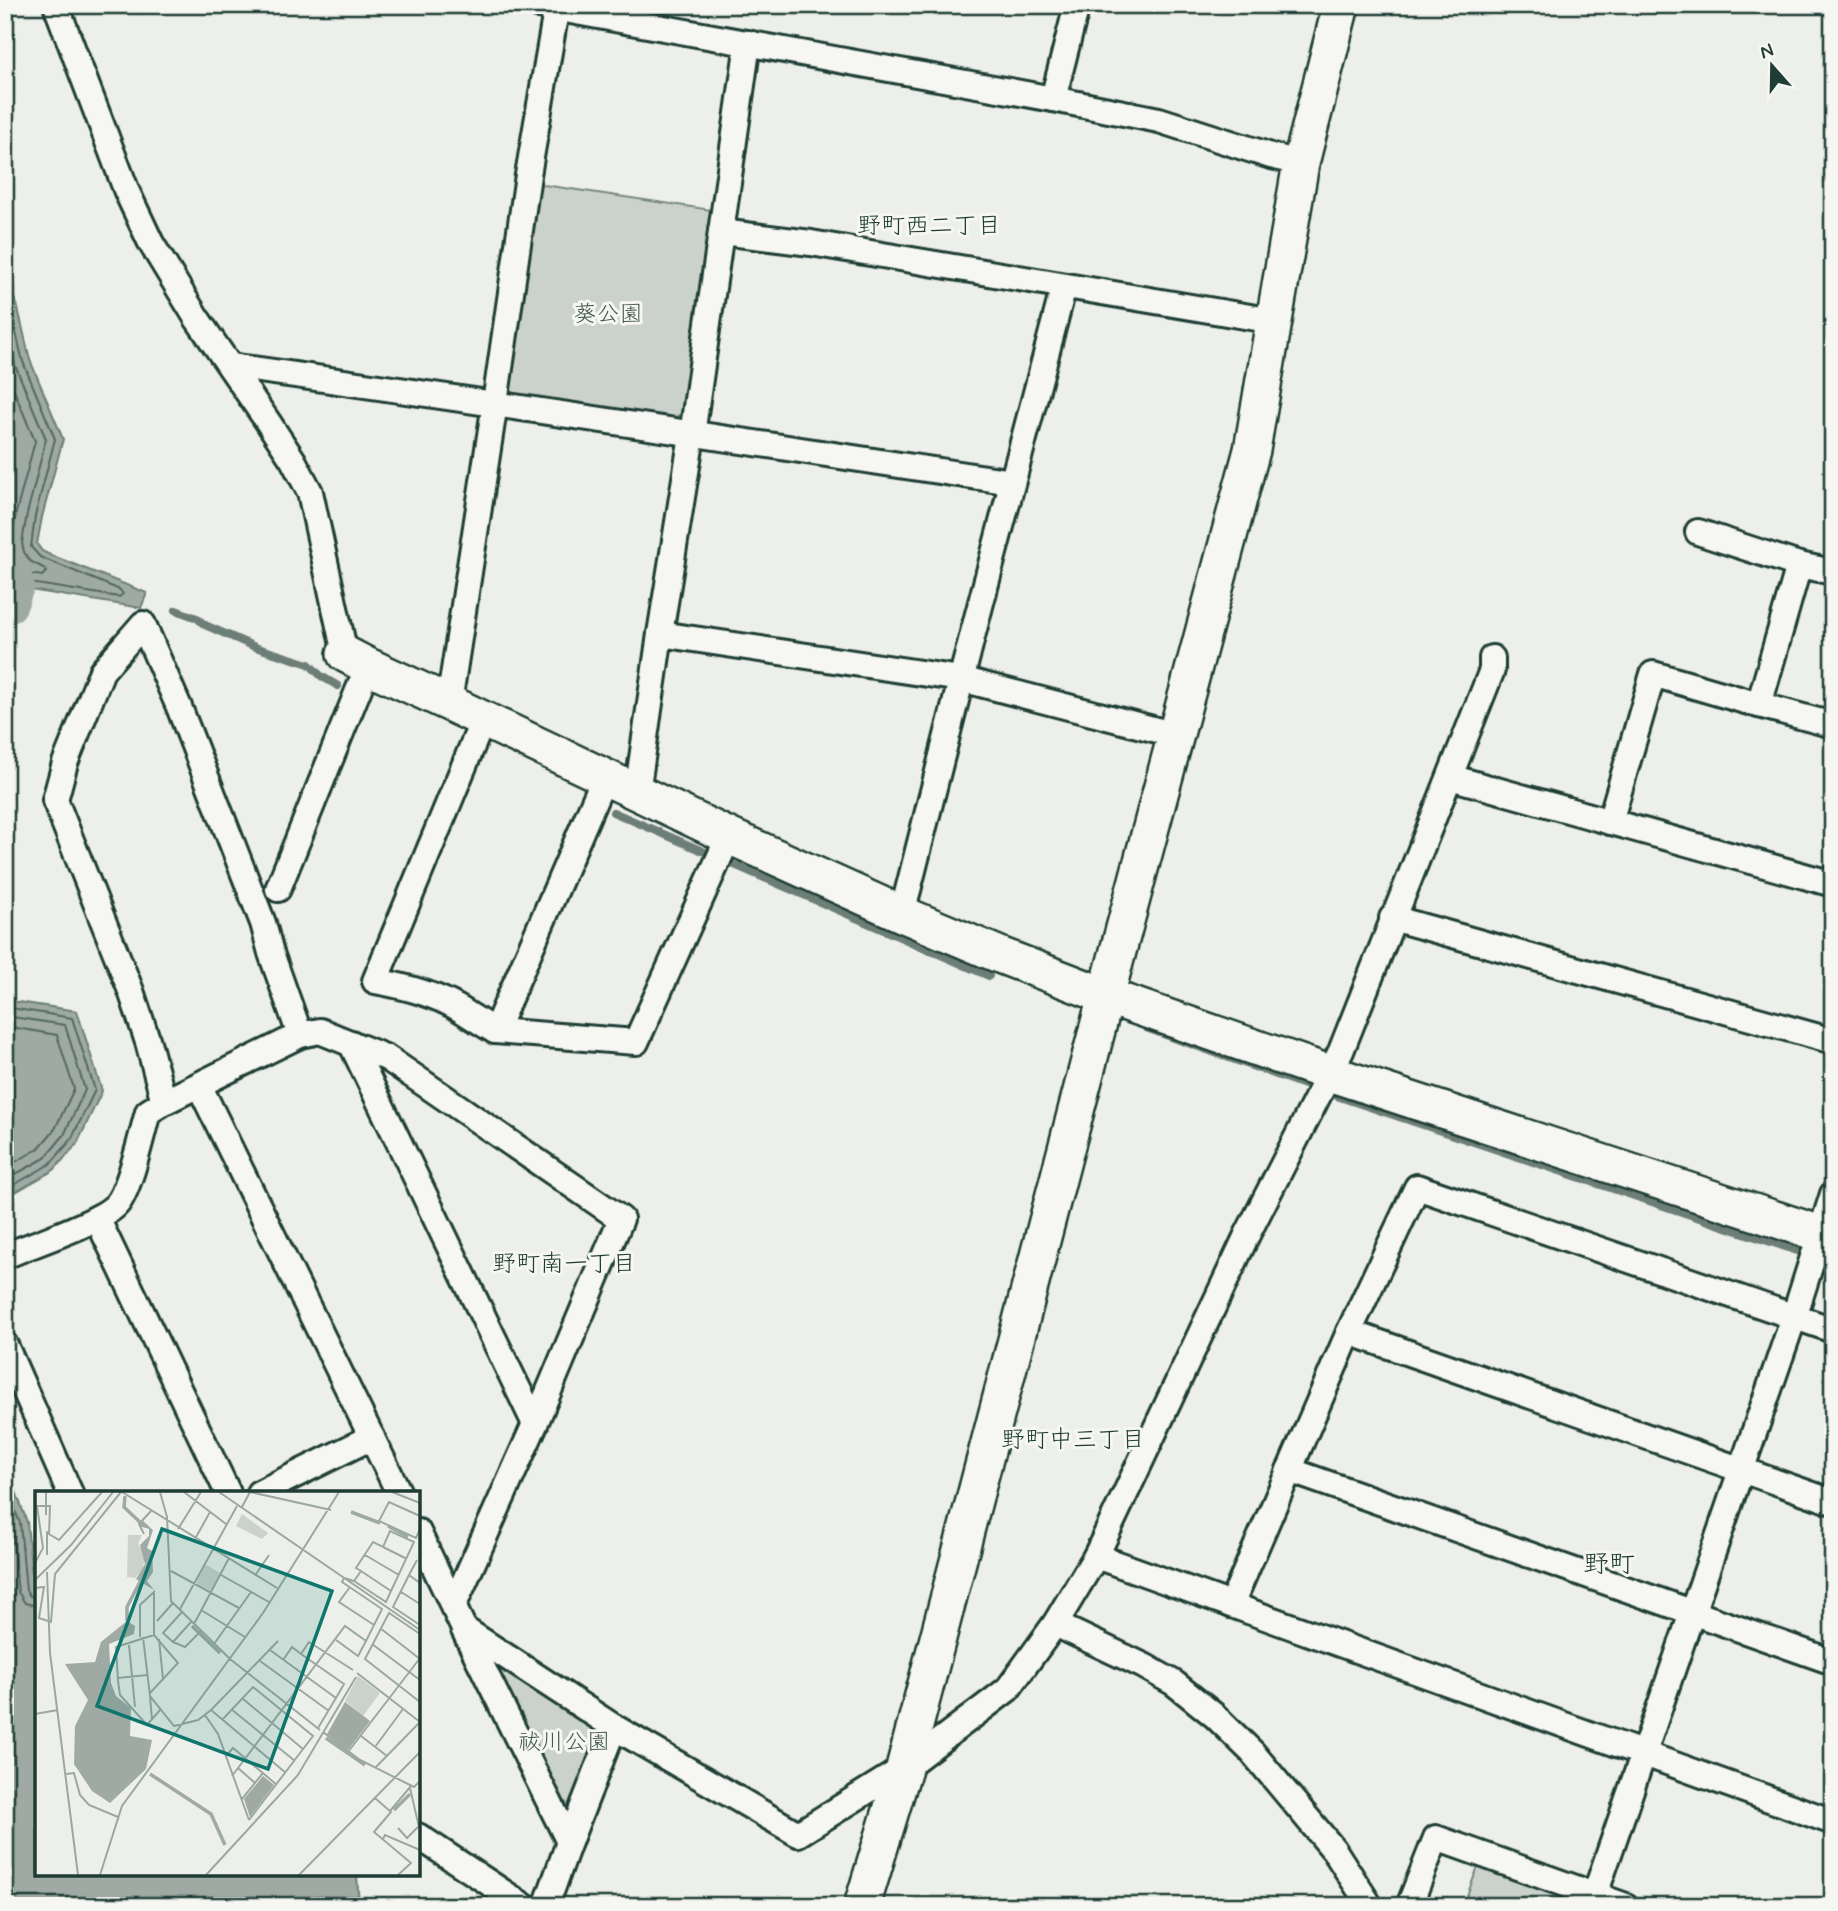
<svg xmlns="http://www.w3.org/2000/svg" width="1838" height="1911" font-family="Mynerve,'Klee One',sans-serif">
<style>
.green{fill:#cbd2cc;stroke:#758880;stroke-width:2}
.water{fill:#9faaa4;stroke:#6c7e77;stroke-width:2}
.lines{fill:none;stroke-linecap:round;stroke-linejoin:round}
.shore{stroke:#526961;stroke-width:2}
.stream{stroke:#6c7e77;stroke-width:8}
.river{stroke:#9faaa4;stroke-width:47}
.street-casing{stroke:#1f3d34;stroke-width:30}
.secondary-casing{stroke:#1f3d34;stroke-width:40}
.street{stroke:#f6f6f2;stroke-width:24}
.secondary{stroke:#f6f6f2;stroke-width:35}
.labels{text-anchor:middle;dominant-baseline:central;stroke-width:6;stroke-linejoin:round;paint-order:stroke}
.park-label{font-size:23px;fill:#415b52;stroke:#f6f6f2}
.neighbourhood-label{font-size:24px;fill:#1f3d34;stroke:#f6f6f2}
.quarter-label{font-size:26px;fill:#1f3d34;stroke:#f6f6f2}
.inset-river{fill:none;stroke:#9faaa4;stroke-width:3.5}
.inset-road{fill:none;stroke:#9ba8a1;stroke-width:2}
.view{fill:#0f766e;fill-opacity:0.15;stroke:#0f766e;stroke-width:3.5}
.inset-edge{fill:none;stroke:#1f3d34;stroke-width:3.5}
</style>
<rect width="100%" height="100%" fill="#edefea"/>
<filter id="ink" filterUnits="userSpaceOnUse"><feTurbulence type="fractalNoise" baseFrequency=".0143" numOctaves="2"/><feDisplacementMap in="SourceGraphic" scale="14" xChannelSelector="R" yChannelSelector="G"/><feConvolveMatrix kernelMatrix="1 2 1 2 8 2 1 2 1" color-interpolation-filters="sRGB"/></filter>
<g filter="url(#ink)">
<g class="green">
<polygon points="537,184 712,210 684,412 670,420 514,397 508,383"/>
<polygon points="488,1656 593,1724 598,1739 572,1813 563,1811"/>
<polygon points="1479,1864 1572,1895 1575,1906 1463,1906"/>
</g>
<g class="water">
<polygon points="5,282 17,304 30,360 63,439 42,517 37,544 42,551 48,554 147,593 141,608 5,586"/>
<polygon points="5,1000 77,1011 102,1091 77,1144 54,1170 5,1198"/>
<polygon points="5,1461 27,1522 33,1588 37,1597 37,1874 357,1874 359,1906 5,1906"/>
</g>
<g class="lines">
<g class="shore">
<polyline points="5,297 10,307 23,362 55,439 35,516 31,547 40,557 120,590 123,594 119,597 5,579"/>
<polyline points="5,324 15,365 46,439 27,514 22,543 24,552 30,561 45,569 46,572 42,576 5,570"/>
<polyline points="5,369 35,441 16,513 11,543 14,557 11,560 5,560"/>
<polyline points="5,1007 72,1018 95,1090 71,1140 50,1164 5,1190"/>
<polyline points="5,1016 65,1025 85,1090 64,1135 45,1158 5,1180"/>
<polyline points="5,1026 57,1035 74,1089 55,1129 38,1149 5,1168"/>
<polyline points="5,1484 20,1523 26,1590 30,1596 37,1597"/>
<polyline points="5,1509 11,1525 18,1592 25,1603 37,1606"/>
</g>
<g class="stream">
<polyline points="176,610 197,618 205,625 255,647 309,664 321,676 338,686"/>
<polyline points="613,812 989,976"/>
<polyline points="1146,1028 1304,1085 1833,1263"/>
</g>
<polyline class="river" points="5,574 11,584 5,601"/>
<g class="street-casing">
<g id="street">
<polyline points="56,5 127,192 151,243 196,317 268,422 293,460 310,492 345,654"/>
<polyline points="538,5 1053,99 1159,120 1271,156 1301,163"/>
<polyline points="1053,99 1077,5"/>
<polyline points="721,232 811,243 1274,321"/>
<path d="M 230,366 C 491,402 752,443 1012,482"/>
<polyline points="1698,532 1799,565"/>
<polyline points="1833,572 1799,565 1759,705 1833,725"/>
<polyline points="660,634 961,679 1176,735"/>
<polyline points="449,703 495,403 528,175 557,5"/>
<path d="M 483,720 L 375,981 C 403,986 433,993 458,1008 C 470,1015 482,1024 495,1031 L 605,776"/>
<polyline points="1450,777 1833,884"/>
<polyline points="637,793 660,634 692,435 748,43"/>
<polyline points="1610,822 1653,674 1759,705"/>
<polyline points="278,889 368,666"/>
<polyline points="902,914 973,633 1064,286"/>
<polyline points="1392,918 1833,1041"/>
<polyline points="495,1031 636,1042 729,836"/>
<polyline points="351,1043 535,1424"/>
<polyline points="199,1085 399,1493"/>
<polyline points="164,1102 148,1042 131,991 55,800 65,763 102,671 143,624 179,707 263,923 271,953 300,1035"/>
<polyline points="97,1218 228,1493"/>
<path d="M 5,1256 C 30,1245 102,1222 117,1204 C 130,1189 142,1133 148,1112 L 164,1102 L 300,1035 L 320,1031 L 387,1058 L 621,1219 L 535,1424 L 453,1607"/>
<polyline points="1349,1332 1833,1502"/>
<polyline points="5,1345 70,1493"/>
<polyline points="1289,1470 1833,1662"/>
<polyline points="259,1493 372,1437"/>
<polyline points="418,1532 464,1629 614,1727 798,1834 904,1768 1008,1689 1055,1624 1096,1556 1247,1235 1341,1051 1492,670 1492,658"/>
<polyline points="1096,1556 1833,1822"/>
<polyline points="1231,1605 1349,1332 1417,1187 1833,1330"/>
<polyline points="1055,1624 1144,1666 1174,1683 1215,1716 1252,1752 1334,1850 1370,1906"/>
<polyline points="464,1630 569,1842"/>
<polyline points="418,1836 524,1906"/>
<polyline points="546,1906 569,1842 614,1727"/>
<polyline points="1409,1906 1436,1838 1626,1906"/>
<polyline points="1591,1906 1794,1317 1833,1194"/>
</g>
</g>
<g class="secondary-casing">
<g id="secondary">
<polyline points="345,654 368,666 449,703 729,836 902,914 1002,956 1106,996 1329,1073 1833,1238"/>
<polyline points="862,1906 904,1768 1106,996 1252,450 1301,163 1341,5"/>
</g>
</g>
<use href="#street" class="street"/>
<use href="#secondary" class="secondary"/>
</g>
</g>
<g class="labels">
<g class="park-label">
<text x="608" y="315">葵公園</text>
<text x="564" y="1743">祓川公園</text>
</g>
<g class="neighbourhood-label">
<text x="929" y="226">野町西二丁目</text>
<text x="564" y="1264">野町南一丁目</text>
<text x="1073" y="1440">野町中三丁目</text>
</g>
<g class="quarter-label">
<text x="1609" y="1565">野町</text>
</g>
</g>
<g transform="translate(35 1491)">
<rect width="385" height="385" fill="#edefea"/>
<path d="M 207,23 L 233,42 L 227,48 L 201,35 ZM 93,44 L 107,44 L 103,53 L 110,64 L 108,77 L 100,87 L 92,86 ZM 170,73 L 185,82 L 176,100 L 161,92 ZM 323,185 L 345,202 L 328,225 L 310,210 Z" fill="#cbd2cc"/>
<path d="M 107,29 L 118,39 L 112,57 L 117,60 L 118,81 L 112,90 L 119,99 L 101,88 L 110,73 L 105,54 L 114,45 L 114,38 L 104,35 ZM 92,130 L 100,135 L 99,143 L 74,153 L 76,192 L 81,205 L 96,217 L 95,245 L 117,249 L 111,278 L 75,312 L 57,300 L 39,273 L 40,235 L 53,209 L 30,173 L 60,171 L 66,151 ZM 310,211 L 335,230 L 313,259 L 292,243 ZM 228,285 L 239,294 L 215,326 L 209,308 Z" fill="#9faaa4"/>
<path class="inset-river" d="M 90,5 L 89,16 L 108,34M 316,21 L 345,32M 353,35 L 373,46M 92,130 L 92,116 L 107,87M 157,135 L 185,162M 291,247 L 330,274M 115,283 L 176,323 L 190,354M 359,319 L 375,303"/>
<path class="inset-road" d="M 11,1 L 11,24M 87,1 L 242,97M 125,1 L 132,26 L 136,110 L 195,168 L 285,239M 149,1 L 191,33M 184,1 L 385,139M 357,1 L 385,12M 207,16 L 215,1 L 296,19M 385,25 L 354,11 L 344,30 L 381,47 L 385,38M 143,38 L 166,1M 12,40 L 12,64M 109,43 L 104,33 L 116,20M 160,48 L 175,21M 348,56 L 372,68M 330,64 L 364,84M 382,69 L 374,84 L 385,92M 0,72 L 8,57 L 2,15 L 15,15 L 14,43 L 24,49 L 67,1M 136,80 L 204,117M 326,80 L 321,77 L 338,51 L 348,56 L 355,40 L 379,51 L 356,100M 12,81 L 15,162 L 43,384M 221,83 L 234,64M 186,84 L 234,111M 374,84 L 358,116 L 385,134M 309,87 L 319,90 L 326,80 L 356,100 L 351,111 L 319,90M 309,87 L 307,91 L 347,118 L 331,150M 0,89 L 36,54 L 78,1M 315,96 L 304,111 L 339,134M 0,97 L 9,96 L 4,127 L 16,131 L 20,83 L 86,1M 366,101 L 385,113M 145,118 L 202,15M 166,119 L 210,146M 147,121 L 128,142 L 138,151 L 156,131M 122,130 L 138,112M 159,133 L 194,67M 345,137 L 385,168M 385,143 L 354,122 L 330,168 L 385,211M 105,146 L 105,114 L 119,101 L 119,144M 108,146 L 115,205 L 139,235 L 163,229 L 176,219 L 243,150M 124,148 L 128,188M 138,151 L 150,156 L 166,140M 179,153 L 216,101M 337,153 L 385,189M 94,154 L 100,216M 235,159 L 301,207 L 309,193 L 266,163 L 274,151 L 318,179M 248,169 L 257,156 L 266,163M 225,170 L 294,220M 322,182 L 385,231M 83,187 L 112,184M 115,202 L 143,172 L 119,144 L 81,156 L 83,190 L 85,204 L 112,234 L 125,219M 115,206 L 117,228M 207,207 L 268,258M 196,218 L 260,270M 176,219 L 251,282M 0,223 L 23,219M 170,224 L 183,243 L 214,329M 187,229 L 218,196 L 278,245 L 214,329M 283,237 L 301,207M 288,241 L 325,269 L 379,296 L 385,290M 326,245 L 352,265M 340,256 L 368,218M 313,261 L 385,167M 191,265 L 198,257 L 242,294M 341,276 L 385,231M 203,277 L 220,292M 31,283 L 39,282 L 45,304 L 54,314 L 83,326M 197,285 L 310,135 L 331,150 L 323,165 L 301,149M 375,297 L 384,336M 340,307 L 356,321 L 339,341 L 376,372 L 363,384M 207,308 L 228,282M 355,320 L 376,295M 363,337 L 372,347 L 384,335M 348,348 L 350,344 L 385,359M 65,384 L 87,315 L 228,122 L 304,1M 171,384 L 263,284 L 321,186M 264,384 L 385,261"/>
<path class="view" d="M 127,38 L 297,100 L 233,278 L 62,215 Z"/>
<rect width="385" height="385" class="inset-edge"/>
</g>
<rect width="1838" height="1911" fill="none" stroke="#f6f6f2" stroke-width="28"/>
<rect x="14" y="14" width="1810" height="1883" fill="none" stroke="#1f3d34" stroke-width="2.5" filter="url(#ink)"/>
<g transform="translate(1772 66) rotate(340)" stroke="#f6f6f2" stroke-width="5" paint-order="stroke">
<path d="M0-5L12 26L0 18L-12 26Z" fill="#1f3d34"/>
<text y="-10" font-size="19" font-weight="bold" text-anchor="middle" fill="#1f3d34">N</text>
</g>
</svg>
